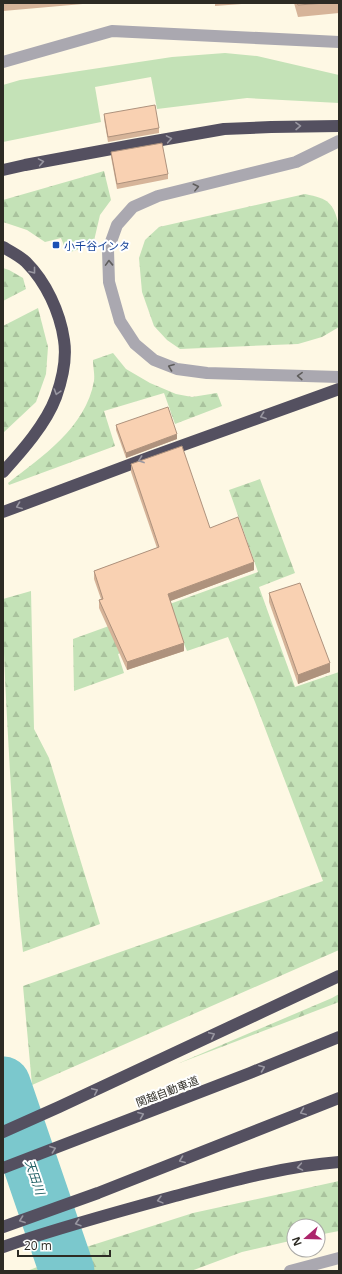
<svg xmlns="http://www.w3.org/2000/svg" width="342" height="1274" font-family="'Open Sans','Noto Sans JP',sans-serif">
<style>
.green{fill:#c4e2b7}
.forest{fill:url(#forest-firs)}
.lines{fill:none;stroke-linecap:round;stroke-linejoin:round}
.river{stroke:#7bc8cd;stroke-width:55}
.lane{stroke:#aaa8b0;stroke-width:12}
.street{stroke:#aaa8b0;stroke-width:12}
.highway{stroke:#545060;stroke-width:12}
.wall{fill:#d6b499}
.shaded-wall{fill:#ae927d}
.building{fill:#f9d1b2;stroke:#ae927d}
.oneway{stroke:#9896a0}
.oneway2{stroke:#5f5d5c}
.transit-dot{fill:#1a4fb4;stroke:#fff;stroke-width:1.5}
.labels{text-anchor:middle;dominant-baseline:central;stroke-width:4;stroke-linejoin:round;paint-order:stroke}
.transit-label{font-size:11px;fill:#164399;stroke:#fff;text-anchor:start}
.street-label{font-size:11px;fill:#2d2b24;stroke:#fff}
.water-label{font-size:12px;font-style:italic;fill:#1e5f63;stroke:#fff}
</style>
<defs>
<pattern id="forest-firs" width="22" height="20" patternUnits="userSpaceOnUse"><rect width="22" height="20" fill="#c4e2b7"/><path d="M5 1l3.5 6h-7zM16 11l3.5 6h-7z" fill="#a9c29d"/></pattern>
</defs>
<rect width="100%" height="100%" fill="#fef8e4"/>
<g class="green">
<polygon points="225,53 257,56 339,75 339,103 247,98 157,109 151,77 95,87 101,122 3,142 3,85 20,80 172,57"/>
<polygon points="55,1260 59,1271 27,1271"/>
</g>
<g class="forest">
<polygon points="104,171 111,200 100,215 93,245 67,253 61,238 45,242 27,230 3,222 3,200"/>
<path d="M 305,194 C 329,199 333,202 339,226 L 339,327 L 322,337 L 298,344 L 180,349 L 167,340 L 154,326 L 142,292 L 139,258 L 145,240 L 159,227 Z"/>
<polygon points="3,268 9,270 23,278 26,289 3,301"/>
<polygon points="38,308 48,347 46,374 36,402 3,433 3,326"/>
<path d="M 113,353 L 126,369 L 150,383 L 176,394 L 192,397 L 217,393 L 222,406 L 175,424 L 164,393 L 104,411 L 115,446 L 9,485 L 8,483 C 42,457 86,427 94,381 C 95,375 93,367 93,360 Z"/>
<polygon points="260,479 295,573 259,587 295,687 339,672 339,950 32,1085 23,986 323,881 255,702 228,637 187,651 179,632 118,654 124,673 74,691 73,639 258,572 229,490"/>
<path d="M 31,591 L 34,729 L 49,758 L 100,924 L 23,952 C 16,892 14,832 10,772 C 7,714 3,657 3,599 Z"/>
<polygon points="339,994 339,1002 177,1064 332,998"/>
<polygon points="339,1181 339,1231 318,1235 318,1226 294,1226 294,1240 242,1252 191,1271 87,1271 80,1249 193,1213"/>
</g>
<g class="lines">
<polyline class="river" points="3,1084 67,1271"/>
<polyline class="lane" points="339,141 296,162 158,196 133,207 117,225 108,250 109,282 120,321 135,344 154,360 177,369 207,373 339,377"/>
<g class="street">
<polyline points="3,62 112,31 339,42"/>
<polyline points="290,1271 339,1258"/>
</g>
<g class="highway">
<polyline points="3,170 25,165 133,145 224,129 271,127 339,126"/>
<path d="M 3,247 C 10,251 20,256 26,262 C 46,282 60,312 64,340 C 67,359 62,380 56,397 C 46,424 22,451 3,472"/>
<polyline points="3,512 150,457 339,389"/>
<polyline points="3,1132 59,1107 339,976"/>
<polyline points="3,1168 250,1073 339,1037"/>
<polyline points="3,1227 98,1193 339,1098"/>
<path d="M 3,1247 C 60,1227 118,1212 175,1196 C 228,1182 285,1166 339,1162"/>
</g>
</g>
<g class="wall">
<polygon points="3,3 94,3 3,11"/>
<polygon points="215,3 255,3 215,6"/>
<polygon points="294,3 339,3 339,13 298,17"/>
<polygon points="104,114 159,128 159,133 108,142 104,119"/>
<polygon points="111,152 168,174 168,179 117,189 111,157"/>
<polygon points="116,425 177,439 126,458 116,430"/>
<polygon points="131,464 210,528 254,570 170,601 184,651 127,670 99,608 99,600 101,599 94,579 94,571 157,548 131,472"/>
<polygon points="269,593 330,672 298,684 269,602"/>
</g>
<g class="shaded-wall">
<polygon points="177,434 177,439 126,458 126,453"/>
<polygon points="254,562 254,570 168,602 168,594"/>
<polygon points="184,643 184,651 127,670 127,662"/>
<polygon points="330,663 330,672 298,684 298,675"/>
</g>
<g class="building">
<polygon points="297,3 326,3 298,5"/>
<polygon points="155,105 159,128 108,137 104,114"/>
<polygon points="162,143 168,174 117,184 111,152"/>
<polygon points="168,407 177,434 126,453 116,425"/>
<polygon points="182,446 210,528 238,517 254,562 168,594 184,643 127,662 99,600 103,599 94,571 159,547 131,464"/>
<polygon points="300,583 330,663 298,675 269,593"/>
</g>
<defs><path id="oneway-chevron" d="M-2-3.5L2.5 0L-2 3.5" fill="none" stroke-width="1.6" stroke-linecap="round" stroke-linejoin="round"/></defs>
<g class="oneway">
<use href="#oneway-chevron" transform="translate(298 126) rotate(-1)"/>
<use href="#oneway-chevron" transform="translate(169 139) rotate(-10)"/>
<use href="#oneway-chevron" transform="translate(41 162) rotate(-10)"/>
<use href="#oneway-chevron" transform="translate(33 271) rotate(52)"/>
<use href="#oneway-chevron" transform="translate(57 392) rotate(107)"/>
<use href="#oneway-chevron" transform="translate(263 416) rotate(160)"/>
<use href="#oneway-chevron" transform="translate(141 460) rotate(160)"/>
<use href="#oneway-chevron" transform="translate(19 506) rotate(159)"/>
<use href="#oneway-chevron" transform="translate(212 1035) rotate(-25)"/>
<use href="#oneway-chevron" transform="translate(262 1068) rotate(-22)"/>
<use href="#oneway-chevron" transform="translate(95 1091) rotate(-25)"/>
<use href="#oneway-chevron" transform="translate(303 1112) rotate(158)"/>
<use href="#oneway-chevron" transform="translate(141 1115) rotate(-21)"/>
<use href="#oneway-chevron" transform="translate(53 1149) rotate(-20)"/>
<use href="#oneway-chevron" transform="translate(182 1160) rotate(159)"/>
<use href="#oneway-chevron" transform="translate(300 1167) rotate(170)"/>
<use href="#oneway-chevron" transform="translate(160 1200) rotate(165)"/>
<use href="#oneway-chevron" transform="translate(22 1220) rotate(160)"/>
<use href="#oneway-chevron" transform="translate(78 1223) rotate(163)"/>
</g>
<g class="oneway2">
<use href="#oneway-chevron" transform="translate(196 187) rotate(-14)"/>
<use href="#oneway-chevron" transform="translate(109 263) rotate(-92)"/>
<use href="#oneway-chevron" transform="translate(171 367) rotate(-159)"/>
<use href="#oneway-chevron" transform="translate(300 376) rotate(-178)"/>
</g>
<rect class="transit-dot" x="52" y="241" width="8" height="8" rx="2"/>
<g class="labels">
<g class="transit-label">
<text x="64" y="245">小千谷インタ</text>
</g>
<g class="street-label">
<text transform="translate(167 1091) rotate(-21)">関越自動車道</text>
</g>
<g class="water-label">
<text transform="translate(35 1177) rotate(71)">天田川</text>
</g>
</g>
<rect width="342" height="1274" fill="none" stroke="#2d2b24" stroke-width="8"/>
<g transform="translate(306 1238) rotate(250)"><circle r="19" fill="#ffffff" stroke="#abaaa7"/>
<path d="M0-3L7 15L0 10L-7 15Z" fill="#ac256b"/>
<text y="-6" font-size="11" font-weight="bold" text-anchor="middle" fill="#2d2b24">N</text>
</g>
<path d="M18 1250v6h92v-6" fill="none" stroke="#2d2b24" stroke-width="2"/>
<text x="24" y="1250" font-size="12" fill="#2d2b24" stroke="#ffffff" stroke-width="3" paint-order="stroke">20 m</text>
</svg>
